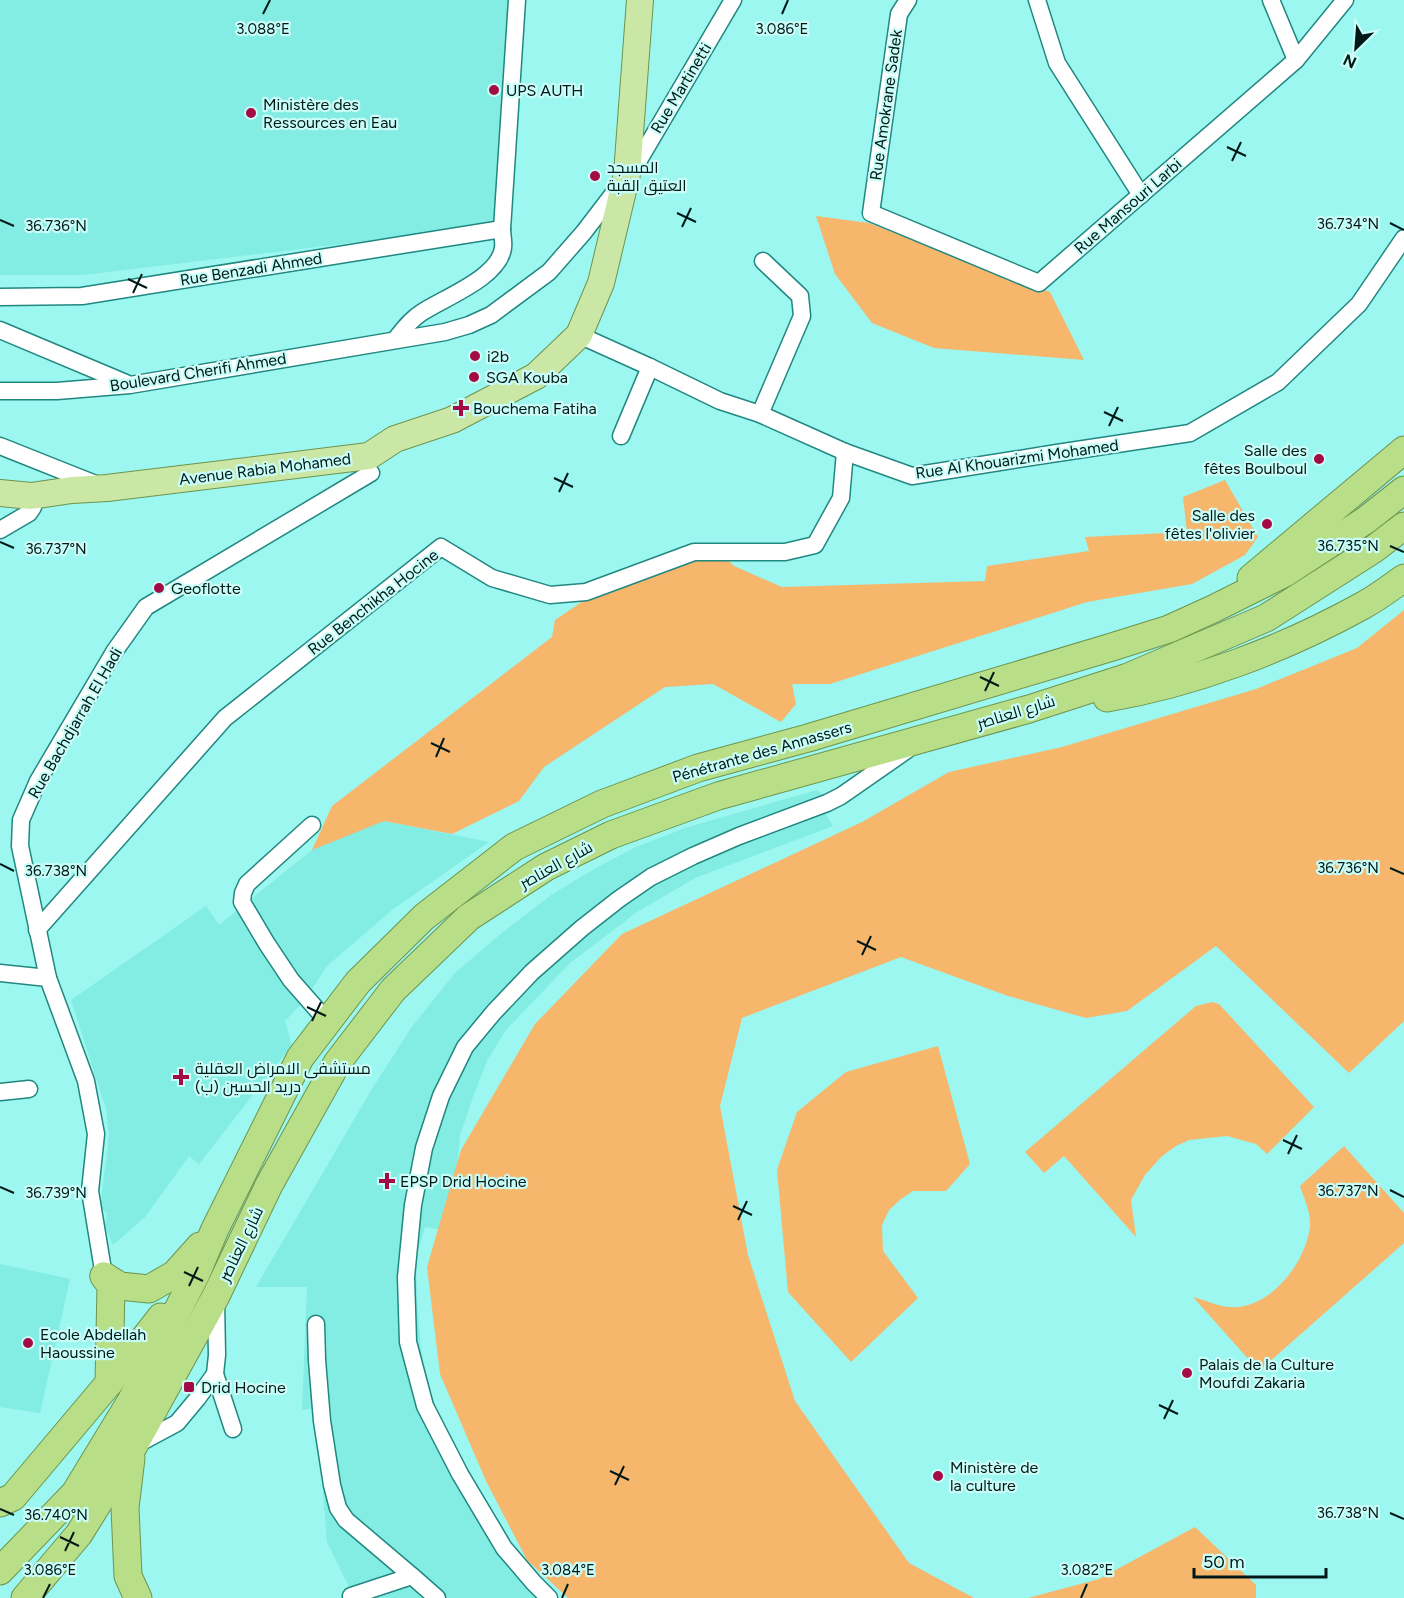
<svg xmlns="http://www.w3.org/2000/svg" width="1404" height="1598" font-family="Figtree,Cairo,sans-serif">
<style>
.built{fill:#83ece3}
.green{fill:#f6b66c}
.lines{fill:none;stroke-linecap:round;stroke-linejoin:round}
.minor-casing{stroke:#218781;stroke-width:19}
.primary-casing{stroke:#6d944e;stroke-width:28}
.trunk-casing{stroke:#6d944e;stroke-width:29}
.minor{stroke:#fff;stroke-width:16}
.primary{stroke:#cae7a6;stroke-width:26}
.trunk{stroke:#b8df88;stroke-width:27}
.ticks{fill:none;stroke:#001817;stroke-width:2}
.poi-dot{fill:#a40b44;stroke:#c9fdf8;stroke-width:2}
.labels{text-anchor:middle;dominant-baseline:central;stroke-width:4.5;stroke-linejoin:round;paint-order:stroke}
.street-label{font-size:16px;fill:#001817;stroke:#c9fdf8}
.poi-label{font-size:16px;fill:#001817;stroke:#c9fdf8;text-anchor:start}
.ticks-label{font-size:15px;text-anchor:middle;fill:#001817;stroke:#c9fdf8;stroke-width:4.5;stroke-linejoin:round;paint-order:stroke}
</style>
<rect width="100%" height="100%" fill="#9bf7f0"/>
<g class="built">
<polygon points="0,0 509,0 494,226 83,275 0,275"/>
<polygon points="817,790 826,798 825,813 833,826 695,878 637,912 570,963 506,1030 487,1061 473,1097 460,1135 451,1231 425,1227 416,1258 417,1297 421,1350 428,1385 441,1421 513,1550 556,1598 359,1598 350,1589 327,1542 320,1452 315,1408 302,1410 307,1287 256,1287 372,1089 411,1028 455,973 503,932 551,895 594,869 636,847 685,828"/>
<polygon points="384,821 489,842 392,910 327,966 304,1001 285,1021 292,1045 199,1164 189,1156 145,1217 113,1245 105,1227 107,1213 100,1208 109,1136 106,1109 71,1000 206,906 219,925 323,841"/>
<polygon points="0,1264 70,1279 40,1413 0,1407"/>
</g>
<g class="green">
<polygon points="816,216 869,223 1050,292 1084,360 934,348 872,323 835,274"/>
<polygon points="1225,480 1258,537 1245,555 1192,584 1087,602 830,684 792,684 796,704 781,722 713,684 665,687 544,767 519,801 452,834 384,821 312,850 332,806 552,637 555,620 617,578 717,549 734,566 782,587 985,581 987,566 1089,551 1085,537 1187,532 1183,497"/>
<polygon points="1404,610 1404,1021 1349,1073 1216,946 1127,1011 1086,1018 1008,996 901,957 742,1018 720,1106 748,1255 795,1401 909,1563 974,1598 568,1598 527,1560 486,1481 440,1374 427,1267 461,1150 535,1024 622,934 862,822 949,772 1062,747 1256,689 1357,648"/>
<polygon points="1212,1002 1219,1004 1314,1107 1267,1154 1256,1144 1227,1136 1189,1140 1176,1146 1161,1157 1145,1175 1131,1200 1136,1237 1064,1156 1044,1173 1025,1152 1196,1006"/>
<polygon points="938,1046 970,1164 946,1191 913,1191 901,1199 889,1210 882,1225 883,1251 918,1298 851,1362 788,1292 777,1170 797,1112 846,1072"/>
<path d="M 1344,1146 L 1404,1213 L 1404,1243 L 1259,1371 L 1193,1297 C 1205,1300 1217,1306 1229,1307 C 1270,1310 1306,1263 1310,1226 C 1311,1212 1304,1198 1300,1186 Z"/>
<polygon points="1195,1527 1256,1585 1256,1598 1028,1598 1099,1579"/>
</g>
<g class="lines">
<g class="minor-casing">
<g id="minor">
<polyline points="908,0 899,14 871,213 1039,283 1296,60 1345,0"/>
<polyline points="1037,0 1057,63 1141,195"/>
<polyline points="1271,0 1296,60"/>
<polyline points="0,297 82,296 502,229"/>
<polyline points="0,330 126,383"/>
<polyline points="579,335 650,367 720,401 760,414 845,452 912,476 1057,453 1190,433 1278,382 1359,304 1404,238"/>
<path d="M 395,340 C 403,330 410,320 421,313 C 443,298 499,278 503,248 C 504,242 502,235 502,229 L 517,0"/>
<polyline points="0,391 57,391 130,385 445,332 469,325 491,315 549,272 584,232 639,160 733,0"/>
<polyline points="760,414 802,316 800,296 763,261"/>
<polyline points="621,436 650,367"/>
<polyline points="0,446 98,485"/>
<polyline points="0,530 29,513 33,507 31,496"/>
<polyline points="312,825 247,884 243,893 242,902 267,944 291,980 327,1021"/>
<polyline points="37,930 225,718 441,547 492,578 550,595 586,592 694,552 785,552 815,545 841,498 845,452"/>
<polyline points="0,973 48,978"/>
<polyline points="0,1092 29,1089"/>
<polyline points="104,1276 90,1191 96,1134 86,1081 48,978 20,846 21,820 38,781 114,652 146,607 371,473"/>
<polyline points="316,1324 317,1360 322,1421 332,1485 338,1508 346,1520 412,1576"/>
<polyline points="215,1374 233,1429"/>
<polyline points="136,1445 177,1423 197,1399 215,1374 217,1355 216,1301"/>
<polyline points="351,1596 412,1576 437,1598"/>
<polyline points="549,1598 534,1583 504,1548 460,1474 425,1406 408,1342 406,1277 413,1205 424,1148 441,1096 465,1047 494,1012 532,972 582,928 619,899 651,877 693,856 739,836 827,803 841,796 907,750"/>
</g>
</g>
<g class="primary-casing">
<polyline id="primary" points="0,493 31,496 72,490 107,488 369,456 395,439 452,420 536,376 579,335 601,283 627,174 640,0"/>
</g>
<g class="trunk-casing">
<g id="trunk">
<polyline points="1251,578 1404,450"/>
<path d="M 1107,698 C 1195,683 1284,649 1362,606 C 1377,598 1390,588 1404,578"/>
<polyline points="104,1276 120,1286 149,1289 175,1274 200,1246"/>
<polyline points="104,1276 111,1286 109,1383"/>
<polyline points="131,1458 125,1508 128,1576 138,1598"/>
<polyline points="0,1503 13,1497 109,1383 161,1317"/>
<polyline points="0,1571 75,1493 131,1401 196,1274 215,1229 300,1058 358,982 424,917 514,847 602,804 698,768 808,738 1112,647 1169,629 1213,609 1285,573 1366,520 1404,490"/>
<polyline points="25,1598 79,1534 133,1447 216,1296 269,1185 337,1063 393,990 469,917 546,867 611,835 718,796 1029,709 1128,677 1266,618 1374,549 1404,526"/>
</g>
</g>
<use href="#minor" class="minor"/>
<use href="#primary" class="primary"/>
<use href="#trunk" class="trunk"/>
</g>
<path class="ticks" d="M 263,14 L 270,0M 782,14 L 788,0M 1227,147 L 1246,156M 1232,161 L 1241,142M 677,213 L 696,222M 0,220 L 14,226M 1390,223 L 1404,230M 682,227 L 691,208M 128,279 L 147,288M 133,293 L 142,274M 1104,412 L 1123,421M 1109,426 L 1118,407M 554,478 L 573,487M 559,492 L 568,473M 0,542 L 14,548M 1390,546 L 1404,552M 980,677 L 999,686M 985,691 L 994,672M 431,743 L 450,752M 436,757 L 444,738M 0,864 L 14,871M 1390,868 L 1404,874M 857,941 L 876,950M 862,955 L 871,936M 307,1007 L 326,1016M 312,1021 L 321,1002M 1283,1140 L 1302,1149M 1288,1154 L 1297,1135M 0,1187 L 14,1193M 1390,1190 L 1404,1197M 733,1206 L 752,1215M 738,1220 L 747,1201M 184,1272 L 203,1281M 189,1286 L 198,1267M 1159,1405 L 1178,1414M 1164,1419 L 1173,1400M 610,1471 L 629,1480M 615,1485 L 624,1466M 0,1509 L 14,1515M 1390,1513 L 1404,1519M 60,1537 L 79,1546M 65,1551 L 74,1532M 43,1598 L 50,1584M 562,1598 L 568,1584M 1081,1598 L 1087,1584"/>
<g class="poi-dot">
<circle cx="494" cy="90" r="6"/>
<circle cx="251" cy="113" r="6"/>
<circle cx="595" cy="176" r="6"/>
<circle cx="475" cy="356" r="6"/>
<circle cx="474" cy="377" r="6"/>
<path d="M458 399h6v6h6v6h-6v6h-6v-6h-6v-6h6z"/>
<circle cx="1319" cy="459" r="6"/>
<circle cx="1267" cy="524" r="6"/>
<circle cx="159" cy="588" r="6"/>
<path d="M178 1068h6v6h6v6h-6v6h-6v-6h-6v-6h6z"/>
<path d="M384 1172h6v6h6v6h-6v6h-6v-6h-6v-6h6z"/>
<circle cx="28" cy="1343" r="6"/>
<circle cx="1187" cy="1373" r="6"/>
<rect x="183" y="1381" width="12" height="12" rx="3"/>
<circle cx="938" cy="1476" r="6"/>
</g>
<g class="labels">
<g class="street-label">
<text transform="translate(681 88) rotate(-59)">Rue Martinetti</text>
<text transform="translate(886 105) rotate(-82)">Rue Amokrane Sadek</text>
<text transform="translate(1128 206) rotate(-41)">Rue Mansouri Larbi</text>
<text transform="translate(251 269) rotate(-9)">Rue Benzadi Ahmed</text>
<text transform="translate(198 372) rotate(-9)">Boulevard Cherifi Ahmed</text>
<text transform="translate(1017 459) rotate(-8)">Rue Al Khouarizmi Mohamed</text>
<text transform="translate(265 469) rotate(-7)">Avenue Rabia Mohamed</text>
<text transform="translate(373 602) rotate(-38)">Rue Benchikha Hocine</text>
<text transform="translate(1016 712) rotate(-17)">شارع العناصر</text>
<text transform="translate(75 723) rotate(-60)">Rue Bachdjarrah El Hadi</text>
<text transform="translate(762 752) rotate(-16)">Pénétrante des Annassers</text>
<text transform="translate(556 865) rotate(-29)">شارع العناصر</text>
<text transform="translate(241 1244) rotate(-64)">شارع العناصر</text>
</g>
<g class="poi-label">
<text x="506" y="90">UPS AUTH</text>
<text x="263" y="104">Ministère des<tspan x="263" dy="18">Ressources en Eau</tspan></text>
<text x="607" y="167">المسجد<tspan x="607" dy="18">العتيق القبة</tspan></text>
<text x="487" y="356">i2b</text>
<text x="486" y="377">SGA Kouba</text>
<text x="473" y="408">Bouchema Fatiha</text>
<text x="1307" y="450" text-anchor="end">Salle des<tspan x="1307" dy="18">fêtes Boulboul</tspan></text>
<text x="1255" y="515" text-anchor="end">Salle des<tspan x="1255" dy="18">fêtes l'olivier</tspan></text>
<text x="171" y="588">Geoflotte</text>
<text x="195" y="1068">مستشفى الامراض العقلية<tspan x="195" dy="18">دريد الحسين (ب)</tspan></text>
<text x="400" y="1181">EPSP Drid Hocine</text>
<text x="40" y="1334">Ecole Abdellah<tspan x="40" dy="18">Haoussine</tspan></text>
<text x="1199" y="1364">Palais de la Culture<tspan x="1199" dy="18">Moufdi Zakaria</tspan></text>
<text x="201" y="1387">Drid Hocine</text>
<text x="950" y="1467">Ministère de<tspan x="950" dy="18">la culture</tspan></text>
</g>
</g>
<g class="ticks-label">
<text x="263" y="34">3.088°E</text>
<text x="782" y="34">3.086°E</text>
<text x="1348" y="229">36.734°N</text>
<text x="56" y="231">36.736°N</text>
<text x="1348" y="551">36.735°N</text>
<text x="56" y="554">36.737°N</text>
<text x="1348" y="873">36.736°N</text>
<text x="56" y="876">36.738°N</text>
<text x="1348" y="1196">36.737°N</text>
<text x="56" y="1198">36.739°N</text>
<text x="1348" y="1518">36.738°N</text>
<text x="56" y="1520">36.740°N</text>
<text x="50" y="1575">3.086°E</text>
<text x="568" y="1575">3.084°E</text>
<text x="1087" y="1575">3.082°E</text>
</g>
<g transform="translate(1356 48) rotate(205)" stroke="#c9fdf8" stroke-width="4.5" paint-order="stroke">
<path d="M0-4.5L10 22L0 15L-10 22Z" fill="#001817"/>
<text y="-9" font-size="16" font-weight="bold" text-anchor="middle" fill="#001817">N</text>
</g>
<path d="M1194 1568v9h132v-9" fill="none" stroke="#001817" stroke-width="3"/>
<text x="1203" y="1568" font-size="18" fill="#001817" stroke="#c9fdf8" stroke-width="4.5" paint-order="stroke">50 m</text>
</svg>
